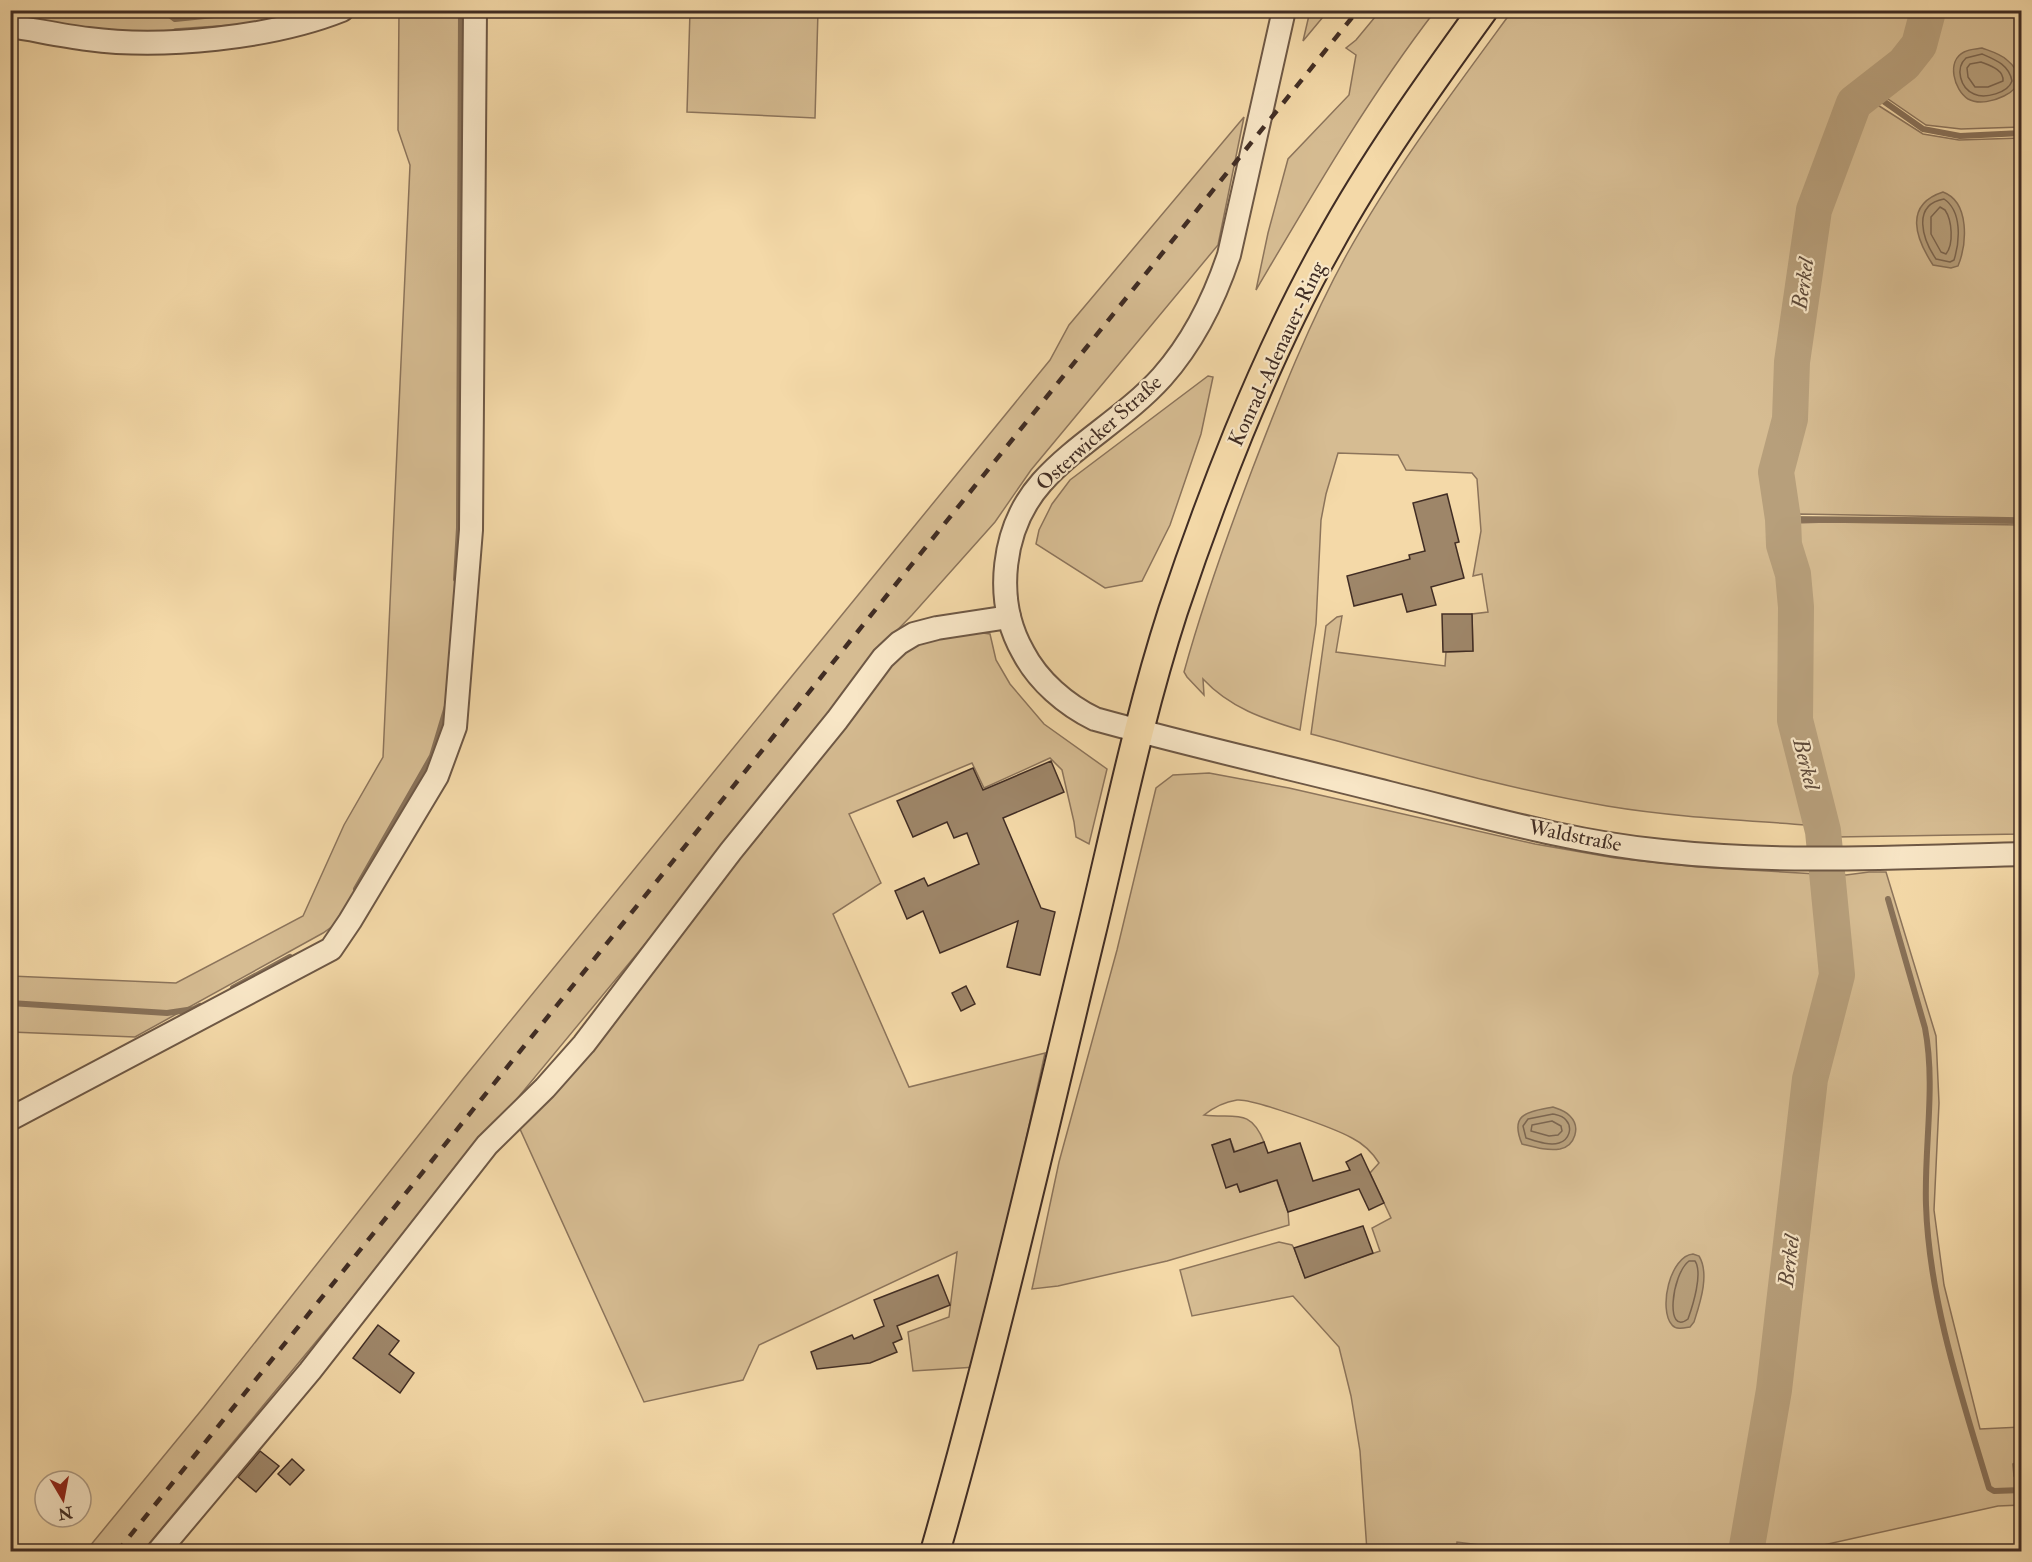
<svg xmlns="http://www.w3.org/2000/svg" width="2032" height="1562" font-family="'IM FELL Double Pica',serif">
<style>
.green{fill:#d6bc92;stroke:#8c745b;stroke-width:1.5}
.water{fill:#b79f7b;stroke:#887158;stroke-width:1.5}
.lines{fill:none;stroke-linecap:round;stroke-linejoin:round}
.shore{stroke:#7c6650;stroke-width:1.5}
.stream{stroke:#887158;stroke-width:6}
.river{stroke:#b79f7b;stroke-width:36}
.building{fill:#9e8669;stroke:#412d24;stroke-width:1.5}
.minor-casing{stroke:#6e5845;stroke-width:26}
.major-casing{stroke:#412d24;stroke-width:32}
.minor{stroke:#f8e6c6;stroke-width:22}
.major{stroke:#f4d9a8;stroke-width:28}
.rail{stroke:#412d24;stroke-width:4.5;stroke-dasharray:10 10;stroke-linecap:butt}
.labels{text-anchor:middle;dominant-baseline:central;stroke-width:4.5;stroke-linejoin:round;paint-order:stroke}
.street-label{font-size:21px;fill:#412d24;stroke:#f8e6c6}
.water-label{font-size:22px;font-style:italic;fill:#5e4a3a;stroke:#f8e6c6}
</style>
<rect width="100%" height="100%" fill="#f4d9a8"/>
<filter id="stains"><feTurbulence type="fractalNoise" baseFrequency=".00333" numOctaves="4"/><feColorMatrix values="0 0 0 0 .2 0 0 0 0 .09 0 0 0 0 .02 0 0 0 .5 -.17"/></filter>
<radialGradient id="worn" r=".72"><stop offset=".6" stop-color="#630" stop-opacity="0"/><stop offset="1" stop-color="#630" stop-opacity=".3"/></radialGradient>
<g class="green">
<polygon points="10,11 318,11 247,24 175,29 148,43 11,26"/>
<polygon points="399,11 469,11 458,701 439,766 357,909 323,933 135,1037 11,1032 11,976 176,983 303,916 344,825 383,757 410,165 398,130"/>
<polygon points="690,11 818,11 815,118 687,112"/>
<polygon points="1310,11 1328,11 1303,41"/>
<path d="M 1380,11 L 1435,11 C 1368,98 1312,195 1256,290 L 1268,233 L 1288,159 L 1349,95 L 1356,55 L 1346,48 L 1356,40 Z"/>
<path d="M 1512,11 L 1915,11 C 1916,25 1914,34 1906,47 L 1851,96 L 1833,137 L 1806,205 L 1793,263 L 1784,390 L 1768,447 L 1765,471 L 1775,541 L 1782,568 L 1787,604 L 1788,643 L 1783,718 L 1807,825 C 1741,820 1673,817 1607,806 C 1507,789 1409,760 1311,734 L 1326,626 L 1337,617 L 1342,616 L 1336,652 L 1445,666 L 1446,652 L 1473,651 L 1472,614 L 1488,612 L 1482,574 L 1473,576 L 1481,531 L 1477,479 L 1472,473 L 1406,470 L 1398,455 L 1338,453 L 1326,494 L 1321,520 L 1316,624 L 1300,730 C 1264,719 1230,708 1203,679 L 1204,695 L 1187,677 L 1184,672 C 1203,603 1227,536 1252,470 C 1280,397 1309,323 1347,254 C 1395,168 1454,90 1512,11 Z"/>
<path d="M 1936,11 L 2021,11 L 2021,127 L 1961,129 L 1926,125 L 1878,92 C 1909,72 1939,52 1936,11 Z"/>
<polygon points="1873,102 1923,134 1959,140 2021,138 2021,518 1799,514 1792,517 1787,468 1790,444 1804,393 1808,362 1810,300 1814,260 1824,208 1854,137"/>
<polygon points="1244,117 1218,245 1031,470 995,522 912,615 872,656 836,713 143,1551 85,1552 204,1407 463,1079 1050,360 1069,325"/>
<polygon points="1208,376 1213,377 1201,434 1170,525 1142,581 1105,588 1036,544 1039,530 1052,504 1070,480"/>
<polygon points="1828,522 2021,525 2021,834 1836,837 1804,714 1807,602 1801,565 1794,541 1793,523"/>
<polygon points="969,631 990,634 996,660 1010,684 1044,724 1107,769 1089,844 1076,837 1074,822 1062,770 1050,758 984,788 972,763 849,814 881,883 833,914 909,1087 1045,1053 976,1367 913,1371 908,1332 949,1317 957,1252 759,1345 743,1380 644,1402 520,1129 587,1048 888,662 917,642"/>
<path d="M 1209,773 L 1289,788 L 1535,844 L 1615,858 L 1698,867 L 1817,874 L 1827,922 L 1833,975 L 1807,1080 L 1771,1387 L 1743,1551 L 1536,1552 L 1457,1542 L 1456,1551 L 1367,1551 L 1360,1451 L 1351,1396 L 1339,1347 L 1293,1296 L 1192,1316 L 1180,1270 L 1279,1242 L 1292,1245 L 1294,1248 L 1305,1277 L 1380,1251 L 1372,1228 L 1391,1218 L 1370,1173 L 1379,1163 C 1372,1152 1364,1144 1352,1138 C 1336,1129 1252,1098 1237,1100 C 1224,1102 1214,1107 1204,1115 C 1234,1119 1250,1107 1264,1142 L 1248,1148 L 1236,1155 L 1230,1139 L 1212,1145 L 1237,1184 L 1240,1192 L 1259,1186 L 1273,1170 L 1288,1212 L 1289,1225 L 1167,1261 L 1058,1286 L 1032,1289 L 1059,1162 L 1117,950 L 1156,788 L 1173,775 Z"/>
<polygon points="1869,872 1886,872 1936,1036 1939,1103 1934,1210 1944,1285 1980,1429 2021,1427 2021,1460 2015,1461 2019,1478 2021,1477 2021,1505 1998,1506 1810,1548 1811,1551 1749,1552 1776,1392 1812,1081 1840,973 1832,873 1846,875"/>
</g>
<g class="water">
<path d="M 1982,48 C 1990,51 2001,54 2007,60 C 2022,72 2022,88 2004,96 C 1994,101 1979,105 1968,99 C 1954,90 1946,61 1964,52 C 1969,49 1976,49 1982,48 Z"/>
<path d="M 1943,192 C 1970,202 1967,244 1958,266 L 1951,268 L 1933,265 C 1916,239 1903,205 1943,192 Z"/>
<path d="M 1553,1107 C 1559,1109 1566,1111 1570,1116 C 1581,1127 1575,1146 1560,1149 C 1547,1151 1534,1147 1522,1144 C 1509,1113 1528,1112 1553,1107 Z"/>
<path d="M 1693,1254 L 1699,1256 C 1710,1274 1700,1303 1694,1322 L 1690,1327 C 1684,1328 1676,1330 1672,1325 C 1658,1309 1670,1256 1693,1254 Z"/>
<polygon points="2021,1460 2021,1477 2014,1476 2013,1464"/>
</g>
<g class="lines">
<g class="shore">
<path d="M 1982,54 C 1996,60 2009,65 2012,81 C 2008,93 1985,99 1974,94 C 1960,88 1955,68 1966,58 Z"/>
<path d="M 1981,62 C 1991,66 2004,70 2003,81 L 1988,87 L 1975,87 L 1968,77 L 1967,68 L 1970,64 Z"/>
<path d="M 1944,199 C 1962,211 1960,241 1954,260 L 1950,262 L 1936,259 C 1923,240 1911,205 1944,199 Z"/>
<path d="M 1940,207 L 1945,210 C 1952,220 1954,244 1946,254 L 1941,252 L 1931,234 L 1931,217 Z"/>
<path d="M 1553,1114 C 1557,1115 1563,1116 1566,1120 C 1573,1128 1569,1140 1559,1143 C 1549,1146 1536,1141 1526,1138 L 1523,1126 L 1528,1119 Z"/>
<polygon points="1552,1121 1561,1126 1562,1131 1558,1135 1549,1136 1531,1131 1532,1125"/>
<path d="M 1689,1261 L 1695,1261 C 1703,1273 1693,1305 1688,1319 C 1665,1337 1671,1275 1689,1261 Z"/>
</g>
<g class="stream">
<polyline points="163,10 175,19 263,10"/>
<polyline points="1869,91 1923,129 1960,136 2022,133"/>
<polyline points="1783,519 2022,521"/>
<polyline points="456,579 459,528 461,10"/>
<polyline points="356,889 432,756 447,706"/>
<path d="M 1888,899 L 1925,1028 C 1936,1086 1924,1146 1926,1205 C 1929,1300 1962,1398 1989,1488 L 1994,1491 L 2022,1490"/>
<polyline points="233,988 290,957"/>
<polyline points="10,1003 167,1013 194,1009 200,1006"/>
<polyline points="1468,1552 1472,1548 1501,1552"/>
</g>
<polyline class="river" points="1746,1552 1774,1390 1810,1079 1837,975 1823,831 1795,720 1796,607 1793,574 1784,545 1783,519 1776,472 1790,419 1792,362 1814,210 1854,103 1904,64 1919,45 1927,15 1926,10"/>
</g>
<g class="building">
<polygon points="1447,494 1459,542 1455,543 1464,578 1431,587 1436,605 1407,612 1402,594 1354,606 1347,576 1410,559 1409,555 1425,551 1413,503"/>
<polygon points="1442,614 1472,614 1473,651 1443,652"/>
<polygon points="1051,761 1064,792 1003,818 1041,908 1055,912 1040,975 1007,967 1018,921 940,953 923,911 907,919 895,891 924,878 928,886 979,864 967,833 954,838 947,822 913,837 897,801 973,768 983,790"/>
<polygon points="966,986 975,1004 961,1011 952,993"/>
<polygon points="1230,1139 1234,1152 1264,1142 1268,1153 1300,1143 1313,1181 1350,1170 1346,1162 1361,1154 1384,1203 1369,1210 1359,1189 1288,1212 1277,1180 1240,1192 1237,1184 1226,1188 1212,1145"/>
<polygon points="1363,1226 1373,1253 1305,1278 1294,1248"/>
<polygon points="938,1275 950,1305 897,1326 902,1339 893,1343 897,1352 870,1363 817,1369 811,1352 852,1335 854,1339 884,1326 874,1300"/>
<polygon points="378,1325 399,1341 389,1354 414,1373 400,1393 353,1358"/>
<polygon points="260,1451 279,1466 256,1492 238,1477"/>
<polygon points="292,1459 304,1470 290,1485 278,1474"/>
</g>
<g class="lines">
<g class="minor-casing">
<g id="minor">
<path d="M 1284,10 L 1229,255 C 1214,300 1193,342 1162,377 C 1126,417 1077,443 1042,482 C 1002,527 993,599 1023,652 C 1038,681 1066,705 1095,719 C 1192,746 1291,768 1389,793 C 1479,815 1569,842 1662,851 C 1781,864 1902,857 2022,854"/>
<path d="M 10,26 C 36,30 62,36 88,39 C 162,49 272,38 342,10"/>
<polyline points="10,1119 331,949 350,921 437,776 455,727 471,530 475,10"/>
<polyline points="158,1552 310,1371 487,1145 545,1088 584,1044 731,851 837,720 883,658 899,643 914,634 937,628 1009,617"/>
</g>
</g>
<g class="major-casing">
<path id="major" d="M 935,1552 C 994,1347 1041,1139 1091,933 C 1117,825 1139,716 1173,611 C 1193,551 1215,491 1239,432 C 1265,369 1294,305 1328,245 C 1373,163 1428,86 1483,10"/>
</g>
<use href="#minor" class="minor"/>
<use href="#major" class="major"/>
<polyline class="rail" points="117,1552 1358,10"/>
</g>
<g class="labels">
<g class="street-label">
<text transform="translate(1277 354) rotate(-65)">Konrad-Adenauer-Ring</text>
<text transform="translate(1099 433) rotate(-42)">Osterwicker Straße</text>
<text transform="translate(1575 836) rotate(11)">Waldstraße</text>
</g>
<g class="water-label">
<text transform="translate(1803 284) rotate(-82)">Berkel</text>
<text transform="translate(1806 764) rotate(76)">Berkel</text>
<text transform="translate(1789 1261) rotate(-83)">Berkel</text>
</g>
</g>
<rect width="2032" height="1562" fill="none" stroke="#f4d9a8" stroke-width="36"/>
<rect x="12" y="12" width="2008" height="1538" fill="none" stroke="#412d24" stroke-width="3"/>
<rect x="18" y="18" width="1996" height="1526" fill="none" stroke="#412d24" stroke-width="1.5"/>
<g transform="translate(63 1499) rotate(170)"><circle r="28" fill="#f8e6c6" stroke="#af9c85" stroke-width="1.5"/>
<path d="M0-4.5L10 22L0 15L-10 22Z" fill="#8f2418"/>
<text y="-9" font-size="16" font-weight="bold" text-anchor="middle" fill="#412d24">N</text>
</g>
<rect width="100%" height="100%" filter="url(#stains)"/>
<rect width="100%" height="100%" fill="url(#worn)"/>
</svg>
